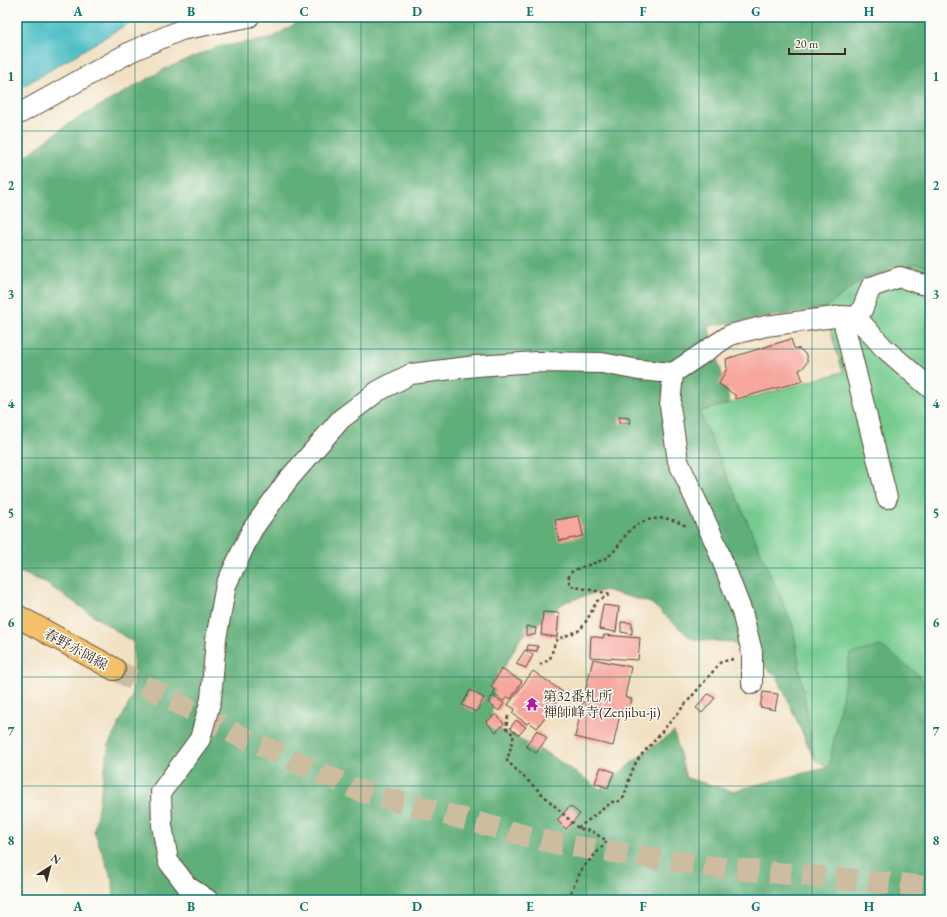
<svg xmlns="http://www.w3.org/2000/svg" width="947" height="917" font-family="'EB Garamond','Noto Serif JP',serif">
<style>
.green{fill:#76cb8e;stroke:#587a56}
.forest{fill:#60af79;stroke:#4e6c4c}
.water{fill:#51bfc6;stroke:#467472}
.building{fill:#f6a69d}
.lines{fill:none;stroke-linecap:round;stroke-linejoin:round}
.major-tunnel{stroke:#cdbca0;stroke-width:22;stroke-dasharray:22 11;stroke-linecap:butt}
.minor-casing{stroke:#564536;stroke-width:22}
.major-casing{stroke:#564536;stroke-width:24}
.path{stroke:#564536;stroke-width:2.5;stroke-dasharray:3 3;stroke-linecap:butt}
.minor{stroke:#fff;stroke-width:20}
.major{stroke:#f4c16a;stroke-width:22}
.grid{fill:none;stroke:#0f766e;stroke-width:1;stroke-opacity:0.55}
.labels{text-anchor:middle;dominant-baseline:central;stroke-width:3;stroke-linejoin:round;paint-order:stroke}
.street-label{font-size:14px;fill:#3b2a1e;stroke:#fdfcf7}
.poi-label{font-size:14px;fill:#3b2a1e;stroke:#fdfcf7;text-anchor:start}
.neatline{fill:none;stroke:#0f766e;stroke-width:1.5}
.grid-label{font-size:13px;text-anchor:middle;font-weight:bold;fill:#0f766e}
</style>
<rect width="100%" height="100%" fill="#fdfcf7"/>
<filter id="ink" filterUnits="userSpaceOnUse"><feTurbulence type="fractalNoise" baseFrequency=".025" numOctaves="2"/><feDisplacementMap in="SourceGraphic" scale="8" xChannelSelector="R" yChannelSelector="G"/><feConvolveMatrix kernelMatrix="1 2 1 2 8 2 1 2 1" color-interpolation-filters="sRGB"/></filter>
<filter id="wash" filterUnits="userSpaceOnUse"><feTurbulence type="fractalNoise" baseFrequency=".012" numOctaves="4" result="noise"/><feDisplacementMap in="SourceGraphic" scale="16" xChannelSelector="R" yChannelSelector="G"/><feGaussianBlur stdDeviation="0.9" result="paint"/><feColorMatrix in="noise" values="0 0 0 0 0 0 0 0 0 0 0 0 0 0 0 0 0 1.4 0 .05"/><feComposite in="paint" operator="in"/></filter>
<g filter="url(#wash)">
<rect width="100%" height="100%" fill="#f1e0c1"/>
<polygon class="green" points="915,264 930,267 930,689 914,671 850,654 829,767 814,759 793,626 699,412 843,372 824,309 864,278"/>
<polygon class="forest" points="306,17 930,17 930,267 915,264 864,278 824,309 708,326 730,403 699,412 793,626 814,759 777,676 731,642 692,639 651,603 605,590 565,602 521,637 495,684 490,725 550,755 600,789 645,752 674,732 686,778 732,791 829,767 850,654 881,646 914,671 930,689 930,900 114,900 113,882 94,831 109,744 132,697 134,643 44,582 17,571 17,163 68,124 165,69 217,47 270,39"/>
<polygon class="water" points="17,17 139,17 17,90"/>
<g id="blocks">
<g class="building">
<polygon points="791,339 794,348 800,349 807,356 807,362 803,368 799,370 803,381 736,399 735,395 719,384 727,368 726,359"/>
<polygon points="619,417 629,418 630,423 619,423"/>
<polygon points="579,516 583,536 559,541 555,520"/>
<polygon points="603,605 619,607 616,632 599,629"/>
<polygon points="543,612 559,613 557,637 541,635"/>
<polygon points="621,622 632,623 632,634 621,632"/>
<polygon points="526,626 536,628 535,635 526,635"/>
<polygon points="604,635 640,638 638,660 590,657 591,636 603,638"/>
<polygon points="528,645 538,646 537,651 527,650"/>
<polygon points="525,650 533,655 526,668 516,664"/>
<polygon points="593,659 631,667 625,697 632,699 627,717 620,714 613,746 575,737"/>
<polygon points="501,669 522,681 511,699 507,696 504,701 493,694 495,690 491,687"/>
<polygon points="533,671 563,692 537,728 529,722 527,724 512,713 515,709 508,705"/>
<polygon points="470,690 484,698 476,712 462,705"/>
<polygon points="763,692 778,694 775,710 760,707"/>
<polygon points="708,694 715,698 702,713 696,708"/>
<polygon points="492,696 504,703 499,711 488,703"/>
<polygon points="496,714 504,724 496,732 486,722"/>
<polygon points="516,720 526,727 519,735 510,728"/>
<polygon points="537,730 547,738 536,753 526,746"/>
<polygon points="601,767 614,772 608,788 595,783"/>
<polygon points="570,806 580,814 566,829 557,820"/>
</g>
</g>
</g>
<g filter="url(#ink)">
<use href="#blocks" fill-opacity="0" stroke="#564536" stroke-width="1"/>
<g class="lines">
<polyline class="major-tunnel" points="114,669 236,734 360,791 553,843 713,867 930,887"/>
<g class="minor-casing">
<g id="minor">
<polyline points="17,115 132,51 181,30 249,17"/>
<polyline points="842,316 887,498"/>
<polyline points="856,317 862,310 871,287 900,277 921,284 930,285"/>
<polyline points="673,373 670,406 678,461 715,542 742,612 752,652 752,684"/>
<polyline points="208,900 187,886 168,861 162,825 161,792 200,739 211,699 216,639 226,585 252,530 287,481 341,419 378,391 411,374 476,366 536,362 602,363 639,370 673,373 730,335 766,326 842,316 856,317 883,347 930,388"/>
</g>
</g>
<g class="major-casing">
<polyline id="major" points="17,616 114,669"/>
</g>
<g class="path">
<path d="M 540,665 L 550,659 L 555,643 L 558,639 L 580,630 L 587,620 L 597,601 L 611,594 L 571,586 L 568,580 L 570,573 C 581,565 596,565 607,557 C 615,552 620,543 625,536 C 635,522 653,516 669,519 C 675,520 681,524 687,526"/>
<polyline points="508,716 506,728 514,735 507,761 578,828 593,832 607,841 582,869 567,900"/>
<path d="M 578,828 L 612,802 L 619,801 L 624,797 C 630,778 632,762 648,748 L 721,662 L 733,659"/>
</g>
<use href="#minor" class="minor"/>
<use href="#major" class="major"/>
</g>
</g>
<path class="grid" d="M 135,17 L 135,900M 248,17 L 248,900M 361,17 L 361,900M 474,17 L 474,900M 586,17 L 586,900M 699,17 L 699,900M 812,17 L 812,900M 17,131 L 930,131M 17,240 L 930,240M 17,349 L 930,349M 17,458 L 930,458M 17,568 L 930,568M 17,677 L 930,677M 17,786 L 930,786"/>
<defs>
<g id="temple-bare" transform="scale(1.08)"><path d="M0-6L5-2H3V0L6.5 2.5H4V6H1.5V3h-3V6H-4V2.5H-6.5L-3 0V-2H-5Z" fill="#b5179e" stroke="#fdfcf7" stroke-width="2.5" paint-order="stroke"/></g>
</defs>
<g fill-rule="evenodd">
<use href="#temple-bare" x="532" y="704"/>
</g>
<g class="labels">
<g class="street-label">
<text transform="translate(76 649) rotate(29)">春野赤岡線</text>
</g>
<g class="poi-label">
<text x="543" y="696">第32番札所<tspan x="543" dy="16">禅師峰寺(Zenjibu-ji)</tspan></text>
</g>
</g>
<rect width="947" height="917" fill="none" stroke="#fdfcf7" stroke-width="44"/>
<g transform="translate(50 867) rotate(36)" stroke="#fdfcf7" stroke-width="3" paint-order="stroke">
<path d="M0-3L7 15L0 10L-7 15Z" fill="#3b2a1e"/>
<text y="-6" font-size="11" font-weight="bold" text-anchor="middle" fill="#3b2a1e">N</text>
</g>
<path d="M789 48v6h56v-6" fill="none" stroke="#3b2a1e" stroke-width="2"/>
<text x="795" y="48" font-size="12" fill="#3b2a1e" stroke="#fdfcf7" stroke-width="3" paint-order="stroke">20 m</text>
<rect x="22" y="22" width="903" height="873" class="neatline"/>
<g class="grid-label">
<text x="78" y="16">A</text>
<text x="191" y="16">B</text>
<text x="304" y="16">C</text>
<text x="417" y="16">D</text>
<text x="530" y="16">E</text>
<text x="643" y="16">F</text>
<text x="756" y="16">G</text>
<text x="869" y="16">H</text>
<text x="11" y="81">1</text>
<text x="936" y="81">1</text>
<text x="11" y="190">2</text>
<text x="936" y="190">2</text>
<text x="11" y="299">3</text>
<text x="936" y="299">3</text>
<text x="11" y="408">4</text>
<text x="936" y="408">4</text>
<text x="11" y="518">5</text>
<text x="936" y="518">5</text>
<text x="11" y="627">6</text>
<text x="936" y="627">6</text>
<text x="11" y="736">7</text>
<text x="936" y="736">7</text>
<text x="11" y="845">8</text>
<text x="936" y="845">8</text>
<text x="78" y="911">A</text>
<text x="191" y="911">B</text>
<text x="304" y="911">C</text>
<text x="417" y="911">D</text>
<text x="530" y="911">E</text>
<text x="643" y="911">F</text>
<text x="756" y="911">G</text>
<text x="869" y="911">H</text>
</g>
</svg>
